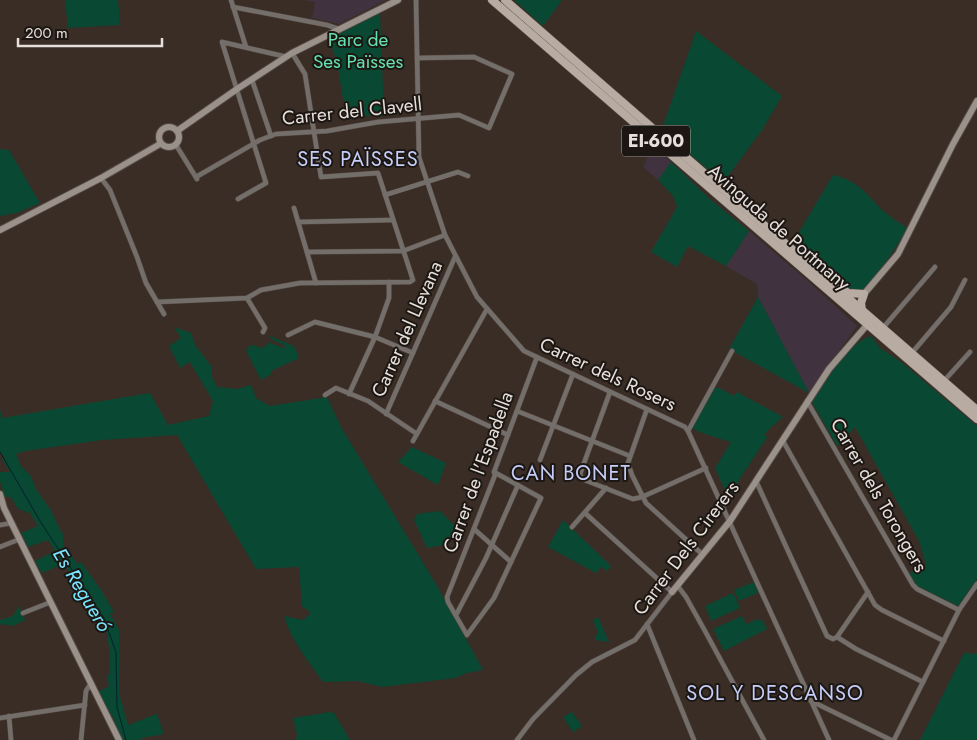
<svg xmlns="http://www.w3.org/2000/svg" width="977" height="740" font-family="Jost,sans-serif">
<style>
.commercial{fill:#41323f}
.green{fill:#094933}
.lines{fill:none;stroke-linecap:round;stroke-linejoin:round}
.stream{stroke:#002129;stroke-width:1}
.street-casing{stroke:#554943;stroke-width:5.5}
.secondary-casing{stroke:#554943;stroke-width:8}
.primary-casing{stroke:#554943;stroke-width:9}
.street{stroke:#746e6a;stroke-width:4.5}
.secondary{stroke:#9a918a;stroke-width:6}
.primary{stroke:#b7aba2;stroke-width:8}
.labels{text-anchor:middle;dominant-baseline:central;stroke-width:4;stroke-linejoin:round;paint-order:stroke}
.shield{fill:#1c1713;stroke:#aaa39e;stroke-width:1}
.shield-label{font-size:18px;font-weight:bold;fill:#e7dfda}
.park-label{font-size:19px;fill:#66e0ae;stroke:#1c1713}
.street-label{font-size:19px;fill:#e7dfda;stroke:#1c1713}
.neighbourhood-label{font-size:20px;letter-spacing:1px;fill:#c5cdf8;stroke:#1c1713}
.water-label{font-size:20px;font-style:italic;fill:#79e5ff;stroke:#1c1713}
</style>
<rect width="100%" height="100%" fill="#392d26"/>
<g class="commercial">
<polygon points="303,0 386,0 339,24 312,18 315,2"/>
<polygon points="652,147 671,162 658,180 643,167"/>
<polygon points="749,231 809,282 857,326 809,393 758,297 757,284 726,266"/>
</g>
<g class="green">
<polygon points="65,0 118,0 120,25 68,28"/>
<polygon points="514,0 562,0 543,26"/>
<polygon points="380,12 384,116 376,117 373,115 346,119 337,61 328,38"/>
<polygon points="696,31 782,96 762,130 723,183 662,129"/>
<polygon points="0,149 9,150 40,203 17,213 0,216"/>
<polygon points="671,162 711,200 749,231 726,266 688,246 677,267 651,252 677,207 673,196 658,180"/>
<path d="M 833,175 C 858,181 865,192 881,209 C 889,216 898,222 907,228 C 894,252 880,271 862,290 L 854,290 L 847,287 L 822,264 L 793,242 Z"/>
<polygon points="758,297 809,393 729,349"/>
<path d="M 174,327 L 191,333 L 195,345 L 212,367 L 212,377 L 217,387 L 237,389 L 251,385 L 256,398 L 270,406 L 327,397 L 341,427 L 436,584 L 483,670 L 467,673 L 455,678 L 382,687 L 358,681 L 323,682 C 308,661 291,640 284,616 L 303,620 L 311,613 L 302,606 L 299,567 L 256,569 L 177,435 L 102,440 L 25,451 L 16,454 L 21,466 L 31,476 L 36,489 L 50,509 L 63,535 L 63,545 L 78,564 L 81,562 L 101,590 L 114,612 L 110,614 L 119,630 L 119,694 L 128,725 L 157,714 L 164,734 L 142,738 L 142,740 L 120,740 L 114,719 L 98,692 L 109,686 L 107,676 L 110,674 L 110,654 L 107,634 L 93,605 L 90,606 L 79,586 L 80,585 L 63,564 L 42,573 L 35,561 L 55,551 L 48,540 L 28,547 L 21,533 L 38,526 L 30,513 L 18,509 L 11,497 L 5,497 L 0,481 L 0,472 L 10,472 L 2,459 L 5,457 L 0,453 L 0,409 L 2,418 L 150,393 L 168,425 L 209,416 L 213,401 L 190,362 L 180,368 L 169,346 L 181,338 Z"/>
<path d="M 270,336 L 294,346 L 299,358 L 271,371 L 271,374 L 262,380 C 257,375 251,359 246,351 L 249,346 L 253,345 L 261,348 L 266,346 L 268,342 L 286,349 L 284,345 L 271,339 Z"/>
<path d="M 871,336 L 880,348 L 901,362 L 977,426 L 977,579 L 958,606 L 917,586 L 909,573 L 926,565 L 919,541 L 855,427 L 837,446 L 812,402 C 826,382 848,342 871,336 Z"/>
<polygon points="711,387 719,388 734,396 737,392 783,417 767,431 764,436 768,436 729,495 726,493 715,468 731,442 702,433 689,427"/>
<polygon points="412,447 446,463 438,485 398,462"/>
<polygon points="440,511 455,526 448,544 427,548 414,520 417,514"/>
<polygon points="563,520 611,566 607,571 601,567 596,573 548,547"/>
<polygon points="754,582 758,593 739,601 734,590"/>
<polygon points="733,593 740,608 711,621 705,606"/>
<polygon points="19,606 25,620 13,626 3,624 0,625 0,620 13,616"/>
<polygon points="742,616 746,624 758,619 760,621 763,620 767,629 724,651 713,629"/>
<polygon points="598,617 609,642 595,640 595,636 598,633 593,620"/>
<polygon points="964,653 977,654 977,740 920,740"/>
<polygon points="330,712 334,713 350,740 296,740 297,735 293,718"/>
<polygon points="572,712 582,726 573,732 563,717"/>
</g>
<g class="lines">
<polyline class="stream" points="0,452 40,521 104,619 116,652 117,707 126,740"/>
<g class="street-casing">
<g id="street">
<polyline points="231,0 246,47"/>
<polyline points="416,0 419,157 445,235 477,297 524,351 685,427 688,431 829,740"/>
<polyline points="233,7 327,25 339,29"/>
<polyline points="252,80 271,136"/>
<polyline points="176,145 197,179"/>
<polyline points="196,177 260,140 276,134 327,131 378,122 459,115 489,128 512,74 474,57 417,58"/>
<polyline points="101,178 110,190 137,257 146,283 164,314"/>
<polyline points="385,195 458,172 468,176"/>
<polyline points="238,199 266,183 222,42 287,57"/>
<polyline points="294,208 316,283"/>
<polyline points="298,222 393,220"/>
<polyline points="307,252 403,251 445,235"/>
<polyline points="247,298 265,328 263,332"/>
<polyline points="157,302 247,298 261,290 300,283 410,282 413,280 378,173 321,177 305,74 292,53"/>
<polyline points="882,329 935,267"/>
<polyline points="288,335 315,322 375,337 413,353"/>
<polyline points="911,354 951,307 965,280"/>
<polyline points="943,382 970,352"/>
<polyline points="610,392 580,474 582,479 633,499 642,497 706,468"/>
<polyline points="349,394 375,337 389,298 389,282"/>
<polyline points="325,395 336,388 368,401 417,434"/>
<polyline points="435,401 508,435"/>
<polyline points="807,401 913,585 917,589 959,610"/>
<polyline points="647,409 628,463 632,475 646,503 702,554"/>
<polyline points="517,411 630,456"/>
<polyline points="386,414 455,257"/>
<polyline points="688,431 732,351"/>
<polyline points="413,441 487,309"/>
<polyline points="783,441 875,605 882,610 944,641"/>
<polyline points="540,460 573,374"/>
<polyline points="494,472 541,498 494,598 467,635 448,602 447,597 495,475 494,472 537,357"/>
<polyline points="756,481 827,636 833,639 837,637 856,649 923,682"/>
<polyline points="0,525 12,523"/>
<polyline points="572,527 606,488"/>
<polyline points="474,529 511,562"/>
<polyline points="0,547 20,539"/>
<polyline points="677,585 686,597 705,631 764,740"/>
<polyline points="23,613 51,602"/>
<polyline points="456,615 486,558 518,485"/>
<polyline points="647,624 694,740"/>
<polyline points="837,637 868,592"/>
<polyline points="811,701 891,740"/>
<polyline points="9,716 11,740"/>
<polyline points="0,718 85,705"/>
<polyline points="81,740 86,691 91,683"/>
<polyline points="517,740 533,719 576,675 592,662 635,640 672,592 585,513"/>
<polyline points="894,740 959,610 977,584"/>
</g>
</g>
<g class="secondary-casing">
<g id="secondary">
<circle cx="169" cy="137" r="10"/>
<polyline points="177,131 237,89 292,53 398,0"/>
<polyline points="0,230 101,178 160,144"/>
<polyline points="864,294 898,254 953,144 977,101"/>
<polyline points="0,494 4,508 119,740"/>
<polyline points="672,592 730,521 829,369 867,325"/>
</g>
</g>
<g class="primary-casing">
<g id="primary">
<polyline points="492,0 977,419"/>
<polyline points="505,0 977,410"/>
<polyline points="842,288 848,293 864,294 861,303 862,311"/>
</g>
</g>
<use href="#street" class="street"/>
<use href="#secondary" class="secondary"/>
<use href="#primary" class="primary"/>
</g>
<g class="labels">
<rect class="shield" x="622" y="125.5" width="68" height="31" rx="4"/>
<g class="shield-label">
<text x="656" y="141">EI-600</text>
</g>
<g class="park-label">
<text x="358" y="39">Parc de<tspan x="358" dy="22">Ses Païsses</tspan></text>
</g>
<g class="street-label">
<text transform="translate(352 111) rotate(-6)">Carrer del Clavell</text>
<text transform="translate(779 227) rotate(41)">Avinguda de Portmany</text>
<text transform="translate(407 329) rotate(-66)">Carrer del Llevana</text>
<text transform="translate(608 374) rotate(25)">Carrer dels Rosers</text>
<text transform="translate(478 472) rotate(-70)">Carrer de l'Espadella</text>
<text transform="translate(879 495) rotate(60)">Carrer dels Torongers</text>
<text transform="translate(686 548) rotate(-53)">Carrer Dels Cirerers</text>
</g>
<g class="neighbourhood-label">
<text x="358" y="159">SES PAÏSSES</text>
<text x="571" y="473">CAN BONET</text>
<text x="775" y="693">SOL Y DESCANSO</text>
</g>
<g class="water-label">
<text transform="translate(82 590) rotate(59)">Es Regueró</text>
</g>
</g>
<path d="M18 38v8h144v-8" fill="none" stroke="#e7dfda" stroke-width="2.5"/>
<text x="25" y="38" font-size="15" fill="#e7dfda" stroke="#1c1713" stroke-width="4" paint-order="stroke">200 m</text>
</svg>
